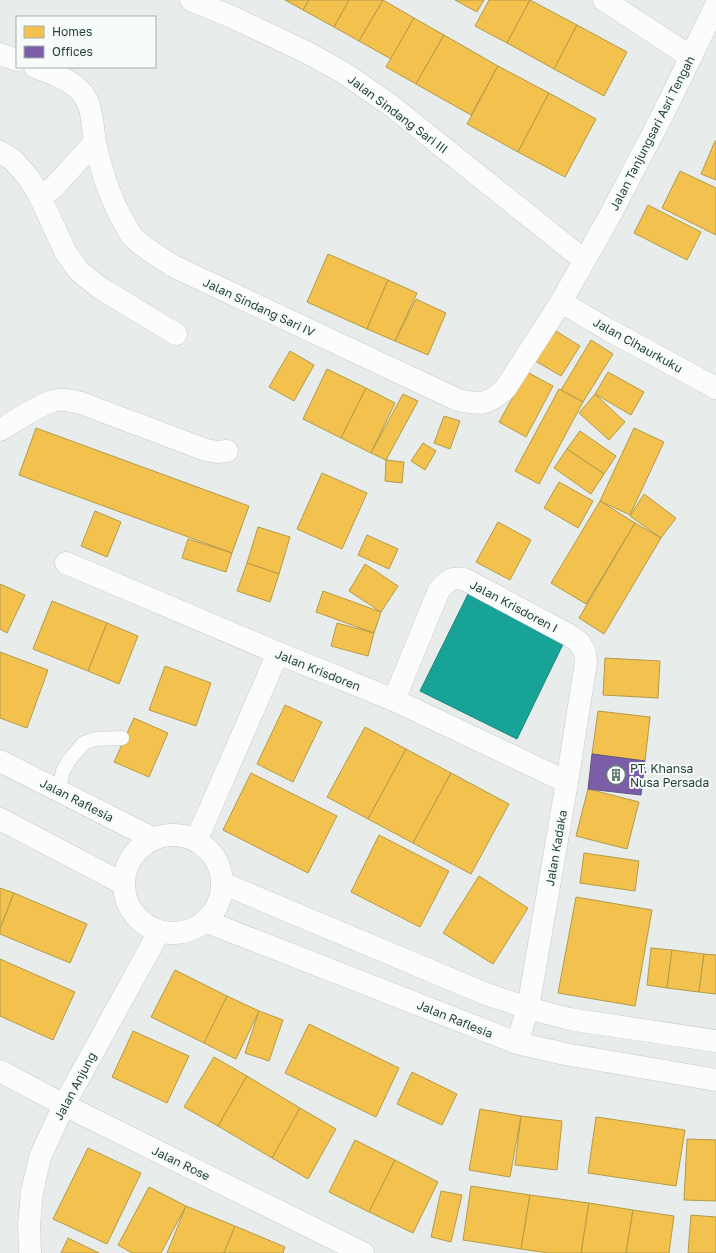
<svg xmlns="http://www.w3.org/2000/svg" width="716" height="1253" font-family="'Golos Text',sans-serif">
<style>
.homes{fill:#f2c14e;stroke:#b49b48}
.offices{fill:#7b5ea7;stroke:#615686}
.public{fill:#17a398;stroke:#1b867c}
.lines{fill:none;stroke-linecap:round;stroke-linejoin:round}
.service-casing{stroke:#c5cac8;stroke-width:15}
.minor-casing{stroke:#c5cac8;stroke-width:23}
.service{stroke:#fcfcfc;stroke-width:14}
.minor{stroke:#fcfcfc;stroke-width:22}
.labels{text-anchor:middle;dominant-baseline:central;stroke-width:4;stroke-linejoin:round;paint-order:stroke}
.street-label{font-size:12px;fill:#24423a;stroke:#f7fbf9}
.poi-label{font-size:12px;fill:#24423a;stroke:#f7fbf9;text-anchor:start}
</style>
<rect width="100%" height="100%" fill="#e8edeb"/>
<g class="homes">
<polygon points="285,0 309,0 303,10"/>
<polygon points="309,0 349,0 334,27 303,10"/>
<polygon points="349,0 383,0 359,41 334,27"/>
<polygon points="383,0 414,18 391,59 359,41"/>
<polygon points="455,0 484,0 477,12"/>
<polygon points="489,0 530,0 507,43 475,26"/>
<polygon points="530,0 577,25 554,69 507,43"/>
<polygon points="414,18 444,35 416,84 386,67"/>
<polygon points="577,25 627,52 604,96 554,69"/>
<polygon points="444,35 498,66 471,115 416,84"/>
<polygon points="498,66 549,93 518,152 467,124"/>
<polygon points="549,93 596,119 565,177 518,152"/>
<polygon points="715,141 716,141 716,180 701,174"/>
<polygon points="680,171 716,188 716,235 662,208"/>
<polygon points="648,205 701,232 687,260 634,233"/>
<polygon points="328,254 388,280 367,329 307,302"/>
<polygon points="388,280 417,293 395,341 367,329"/>
<polygon points="416,299 446,313 428,355 395,341"/>
<polygon points="551,328 580,346 561,376 532,359"/>
<polygon points="591,340 613,354 583,402 561,390"/>
<polygon points="290,351 314,365 294,401 269,387"/>
<polygon points="327,369 366,388 341,438 303,419"/>
<polygon points="527,372 553,386 526,437 499,422"/>
<polygon points="608,372 644,392 631,415 595,394"/>
<polygon points="366,388 395,403 371,453 341,438"/>
<polygon points="559,389 583,402 539,484 515,471"/>
<polygon points="403,394 418,401 386,460 371,453"/>
<polygon points="595,394 625,422 609,440 579,413"/>
<polygon points="444,416 460,421 450,449 434,443"/>
<polygon points="36,428 249,506 232,553 19,475"/>
<polygon points="634,428 664,442 630,515 600,501"/>
<polygon points="580,431 616,456 604,474 567,449"/>
<polygon points="423,443 436,451 425,470 411,461"/>
<polygon points="567,449 604,474 591,494 554,468"/>
<polygon points="386,460 404,462 402,483 385,481"/>
<polygon points="322,473 367,493 342,549 297,529"/>
<polygon points="559,482 593,501 578,528 544,508"/>
<polygon points="644,494 676,518 661,538 630,516"/>
<polygon points="600,501 635,523 586,604 551,583"/>
<polygon points="95,511 121,522 107,557 81,546"/>
<polygon points="498,522 531,540 510,580 476,562"/>
<polygon points="635,523 661,538 604,634 579,618"/>
<polygon points="258,527 290,537 279,574 247,563"/>
<polygon points="367,535 398,549 389,569 358,555"/>
<polygon points="188,539 232,553 226,572 182,558"/>
<polygon points="247,563 279,574 270,602 237,591"/>
<polygon points="365,564 398,586 381,612 349,591"/>
<polygon points="0,584 25,595 7,633 0,629"/>
<polygon points="323,591 381,612 374,633 316,612"/>
<polygon points="52,601 107,623 88,671 33,649"/>
<polygon points="107,623 138,636 119,684 88,671"/>
<polygon points="337,623 374,633 368,656 331,646"/>
<polygon points="0,652 48,670 27,728 0,718"/>
<polygon points="605,658 660,661 658,698 603,695"/>
<polygon points="165,666 211,683 196,726 149,710"/>
<polygon points="285,705 322,722 293,782 257,764"/>
<polygon points="598,711 650,717 645,761 592,754"/>
<polygon points="134,718 168,733 149,777 114,762"/>
<polygon points="365,727 406,749 368,819 327,797"/>
<polygon points="406,749 451,773 413,843 368,819"/>
<polygon points="251,773 337,816 308,873 223,830"/>
<polygon points="451,773 509,804 471,874 413,843"/>
<polygon points="588,789 639,802 627,849 576,836"/>
<polygon points="379,835 449,871 420,927 351,892"/>
<polygon points="584,853 639,861 635,891 580,883"/>
<polygon points="479,876 528,908 493,964 443,933"/>
<polygon points="0,888 14,893 0,929"/>
<polygon points="14,893 87,924 70,963 0,934 0,929"/>
<polygon points="576,897 652,910 635,1006 558,993"/>
<polygon points="651,948 672,950 667,988 647,985"/>
<polygon points="672,950 704,954 699,992 667,988"/>
<polygon points="704,954 716,955 716,994 699,992"/>
<polygon points="0,959 75,992 53,1040 0,1016"/>
<polygon points="175,970 227,996 204,1043 151,1017"/>
<polygon points="227,996 259,1011 236,1059 204,1043"/>
<polygon points="259,1011 283,1020 269,1061 245,1053"/>
<polygon points="309,1024 399,1068 376,1117 285,1073"/>
<polygon points="133,1031 189,1056 167,1103 112,1077"/>
<polygon points="214,1057 247,1076 218,1126 184,1107"/>
<polygon points="412,1072 457,1094 442,1125 397,1104"/>
<polygon points="247,1076 300,1108 272,1158 218,1126"/>
<polygon points="300,1108 336,1129 308,1179 272,1158"/>
<polygon points="480,1109 521,1116 510,1177 469,1170"/>
<polygon points="521,1116 562,1121 557,1170 515,1165"/>
<polygon points="596,1117 685,1130 676,1186 588,1173"/>
<polygon points="687,1139 716,1140 716,1201 684,1200"/>
<polygon points="355,1140 395,1160 369,1212 329,1192"/>
<polygon points="88,1148 141,1173 107,1244 53,1219"/>
<polygon points="395,1160 438,1182 413,1233 369,1212"/>
<polygon points="471,1186 530,1195 521,1249 463,1240"/>
<polygon points="149,1187 186,1206 161,1253 132,1253 118,1245"/>
<polygon points="441,1191 462,1195 451,1242 431,1237"/>
<polygon points="530,1195 589,1203 581,1253 548,1253 521,1249"/>
<polygon points="589,1203 633,1210 626,1253 581,1253"/>
<polygon points="186,1206 235,1226 224,1253 167,1253"/>
<polygon points="633,1210 674,1216 669,1253 626,1253"/>
<polygon points="691,1215 716,1217 716,1253 688,1253"/>
<polygon points="235,1226 285,1247 283,1253 224,1253"/>
<polygon points="68,1238 99,1253 61,1253"/>
</g>
<polygon class="offices" points="592,754 645,761 641,795 588,789"/>
<polygon class="public" points="470,590 566,638 517,739 420,691"/>
<g class="lines">
<g class="service-casing">
<polyline id="service" points="58,790 63,771 69,760 84,743 95,739 122,738"/>
</g>
<g class="minor-casing">
<g id="minor">
<polyline points="191,0 232,17 308,53 344,73 389,104 584,260"/>
<polyline points="604,0 691,57"/>
<polyline points="0,54 17,60"/>
<path d="M 35,67 C 52,73 72,80 83,94 C 93,108 92,125 95,141 C 101,170 110,199 125,224 C 127,228 129,232 131,235 C 140,246 161,258 173,266 L 458,400 C 481,405 488,405 505,389 L 561,302 L 608,219 L 663,114 L 716,5"/>
<polyline points="0,152 12,159 29,178 40,197 66,253 79,271 100,288 176,334"/>
<polyline points="40,197 54,187 95,142"/>
<polyline points="561,302 607,329 716,388"/>
<path d="M 0,430 C 14,422 38,405 53,401 C 62,398 72,401 81,403 L 206,450 L 217,452 L 227,451"/>
<polyline points="66,563 278,653 394,700 567,782"/>
<path d="M 394,700 L 439,590 C 447,581 451,577 464,579 L 569,635 L 579,642 L 585,652 L 586,662 L 567,782 L 528,1008 L 517,1043"/>
<polyline points="0,761 154,839"/>
<polyline points="0,819 124,884"/>
<circle cx="173" cy="884" r="49"/>
<polyline points="196,841 278,653"/>
<polyline points="222,883 486,994 528,1008 569,1019 716,1041"/>
<polyline points="205,921 517,1043 565,1054 716,1080"/>
<polyline points="0,1071 64,1105 363,1253"/>
<polyline points="30,1253 29,1225 32,1192 40,1157 64,1105 159,932"/>
</g>
</g>
<use href="#service" class="service"/>
<use href="#minor" class="minor"/>
</g>
<defs>
<g id="building-ring" transform="scale(1)"><circle r="9.5" fill="#f7fbf9" stroke="#697e78" stroke-width="1.5"/><path d="M-4-6H4V6H1V3H-1V6H-4ZM-2.5-4.3h1.7v1.8h-1.7ZM.8-4.3h1.7v1.8H.8ZM-2.5-1h1.7V.8h-1.7ZM.8-1h1.7V.8H.8Z" fill="#697e78"/></g>
</defs>
<g fill-rule="evenodd">
<use href="#building-ring" x="616" y="775"/>
</g>
<g class="labels">
<g class="street-label">
<text transform="translate(398 114) rotate(37)">Jalan Sindang Sari III</text>
<text transform="translate(652 133) rotate(-63)">Jalan Tanjungsari Asri Tengah</text>
<text transform="translate(259 307) rotate(25)">Jalan Sindang Sari IV</text>
<text transform="translate(638 345) rotate(29)">Jalan Cihaurkuku</text>
<text transform="translate(514 606) rotate(28)">Jalan Krisdoren I</text>
<text transform="translate(318 670) rotate(22)">Jalan Krisdoren</text>
<text transform="translate(77 800) rotate(27)">Jalan Raflesia</text>
<text transform="translate(556 848) rotate(-80)">Jalan Kadaka</text>
<text transform="translate(455 1019) rotate(22)">Jalan Raflesia</text>
<text transform="translate(75 1086) rotate(-62)">Jalan Anjung</text>
<text transform="translate(181 1163) rotate(26)">Jalan Rose</text>
</g>
<g class="poi-label">
<text x="630" y="768">PT. Khansa<tspan x="630" dy="14">Nusa Persada</tspan></text>
</g>
</g>
<rect x="16" y="16" width="140" height="52" fill="#f7fbf9" stroke="#a3b1ad"/>
<rect x="24" y="26" width="20" height="12" fill="#f2c14e" stroke="#a3b1ad"/>
<text x="52" y="36" font-size="12" fill="#24423a">Homes</text>
<rect x="24" y="46" width="20" height="12" fill="#7b5ea7" stroke="#a3b1ad"/>
<text x="52" y="56" font-size="12" fill="#24423a">Offices</text>
</svg>
